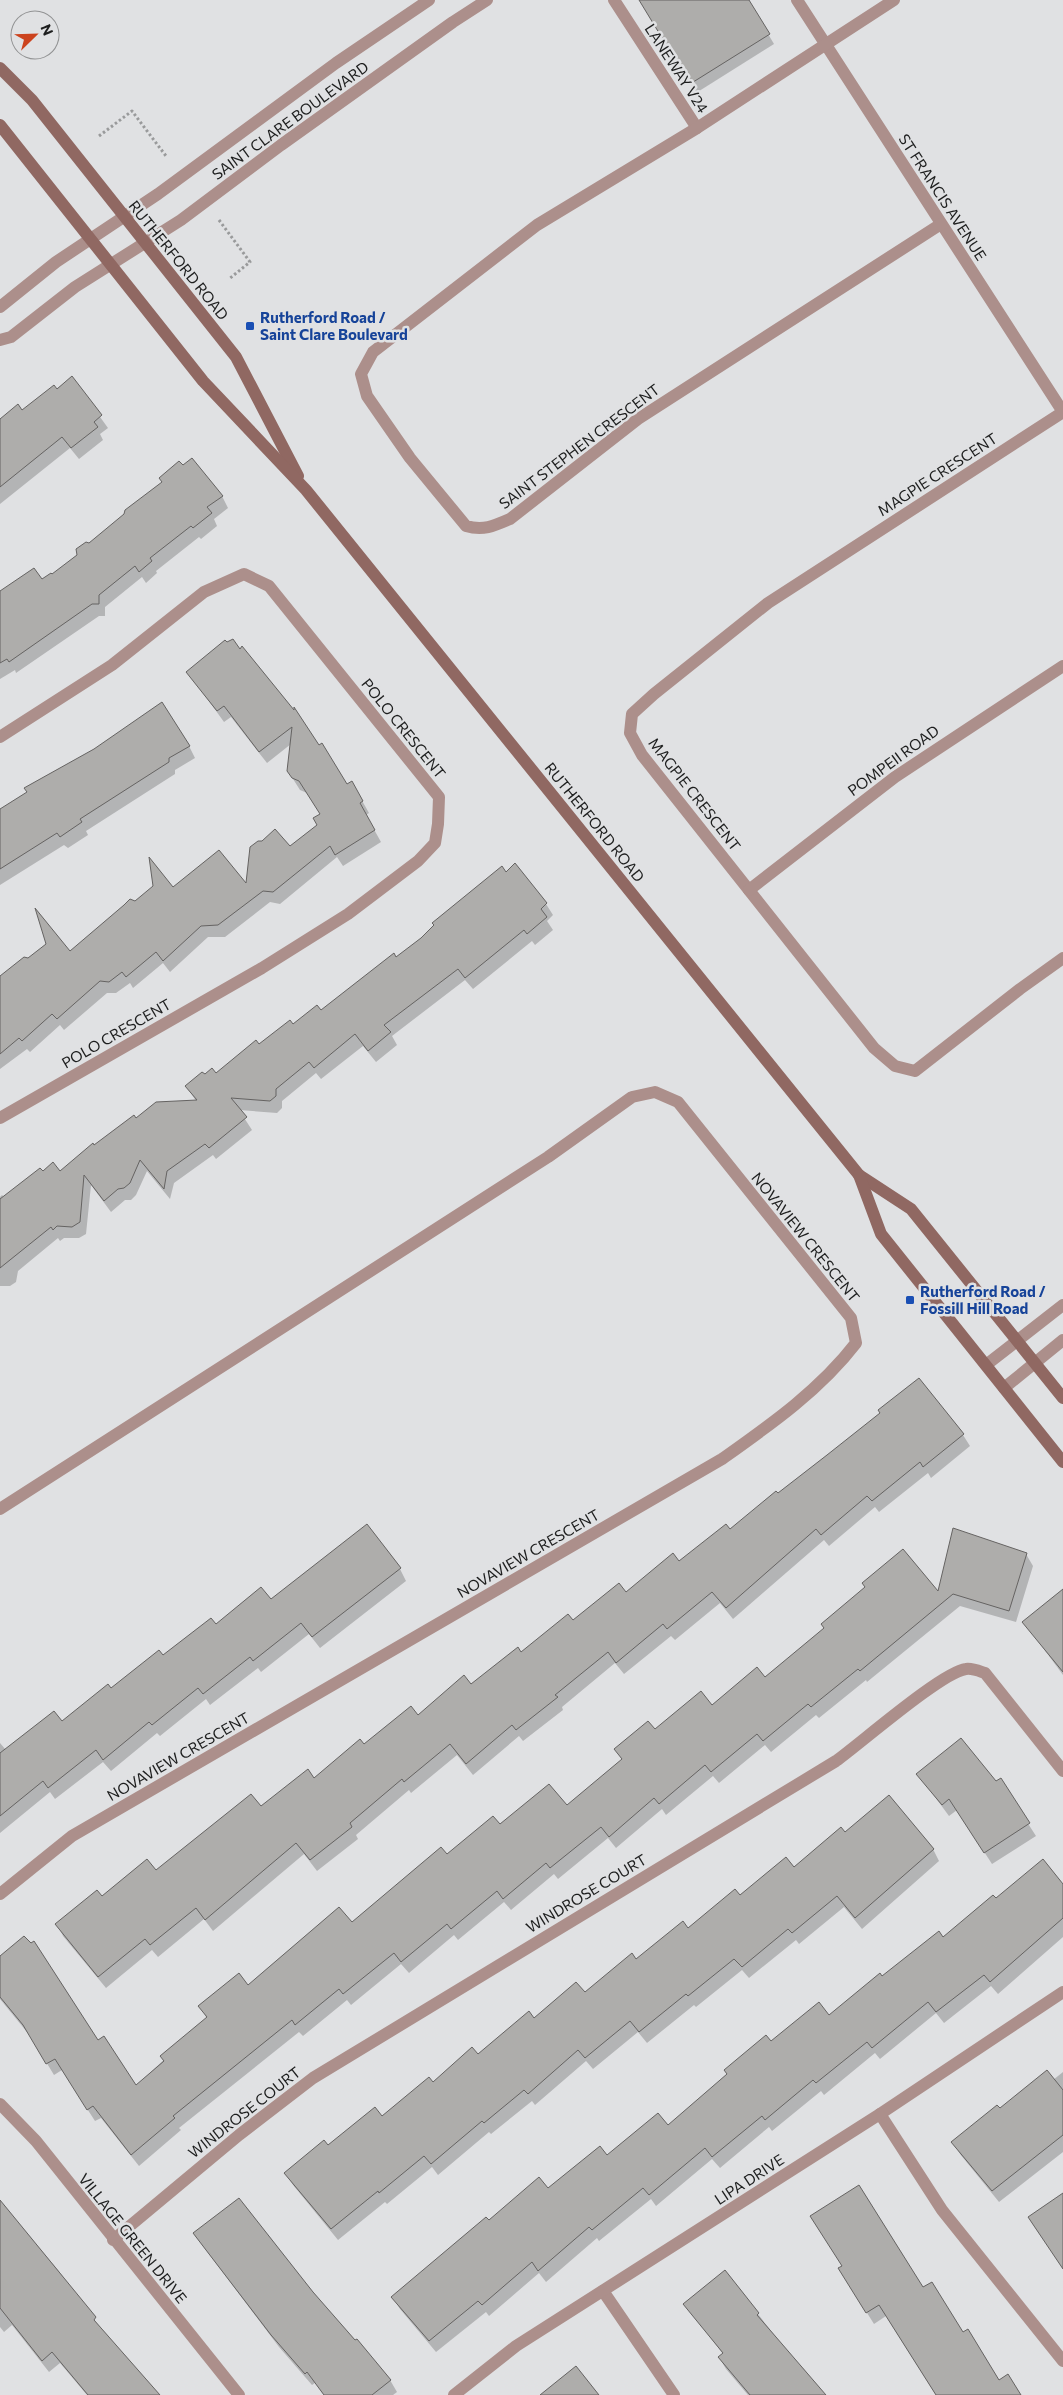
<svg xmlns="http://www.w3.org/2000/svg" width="1063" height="2395" font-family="Commissioner,sans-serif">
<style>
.shadow{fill:#0003}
.building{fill:#aeadab;stroke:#656362}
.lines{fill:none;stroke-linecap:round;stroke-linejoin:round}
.path{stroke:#999a9b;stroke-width:3;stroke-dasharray:2.5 2.5;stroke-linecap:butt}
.service{stroke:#ac8f8b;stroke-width:12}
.minor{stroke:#ac8f8b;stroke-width:12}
.tertiary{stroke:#ac8f8b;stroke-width:12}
.secondary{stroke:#906862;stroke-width:12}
.transit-dot{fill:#1a4fb4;stroke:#e0e1e3;stroke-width:2}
.labels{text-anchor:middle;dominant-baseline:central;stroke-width:5;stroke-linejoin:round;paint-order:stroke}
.street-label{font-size:15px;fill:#1d1e1e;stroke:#e0e1e3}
.transit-label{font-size:15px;font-weight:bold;fill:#164399;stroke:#e0e1e3;text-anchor:start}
</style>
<rect width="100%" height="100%" fill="#e0e1e3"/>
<g class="shadow">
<polygon points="640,0 748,0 774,44 696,93"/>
<polygon points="72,378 108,428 100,434 103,440 79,459 70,448 0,504 0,427"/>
<polygon points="222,496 228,508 214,519 217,526 201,539 199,537 156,571 157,573 146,583 142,577 105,607 105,616 99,616 16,673 15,670 0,679 0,597 52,576 90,544"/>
<polygon points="225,642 347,786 352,783 369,813 366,815 381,842 343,866 337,857 280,904 270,902 225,937 208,937 170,972 163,963 133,988 130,983 116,993 107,993 64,1030 60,1025 30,1052 27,1049 0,1069 0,977 28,959 70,952 136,902 172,889 246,886 319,825 321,814 307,793 300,790 288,771 291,744 267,763 231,717 224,722 188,672"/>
<polygon points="189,746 195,758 175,770 175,774 86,831 88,835 68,848 64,845 0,885 0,811"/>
<polygon points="506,874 546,904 553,915 547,921 553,930 535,945 532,941 473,989 465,980 392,1036 397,1045 376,1062 363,1046 321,1079 316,1073 282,1101 282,1108 277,1113 239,1110 252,1130 216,1159 213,1155 174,1183 170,1199 147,1171 136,1195 131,1200 125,1200 111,1212 91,1185 86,1234 79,1238 64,1238 60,1241 58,1238 18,1271 16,1282 10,1286 0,1286 0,1197 2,1195 4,1197 43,1173 60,1172 136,1119 196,1101 187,1087 205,1076 216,1075 259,1045 321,1011 396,958"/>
<polygon points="963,1435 970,1446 931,1478 928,1473 879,1512 875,1507 829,1546 824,1540 733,1619 720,1603 675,1640 671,1636 624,1674 615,1663 562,1707 563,1710 523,1741 519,1736 473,1775 457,1755 411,1793 409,1790 356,1835 358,1839 317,1871 304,1854 213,1931 204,1919 158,1957 152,1950 106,1988 63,1936 57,1924 102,1898 155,1871 260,1808 314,1779 364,1746 471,1686 573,1622 679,1563 730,1530 778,1495"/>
<polygon points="1026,1554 1033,1566 1016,1622 960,1606 867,1682 866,1680 819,1718 816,1715 771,1752 765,1745 719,1783 713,1776 666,1815 662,1809 616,1848 608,1838 558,1879 554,1874 511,1910 504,1902 458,1940 454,1935 409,1973 401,1964 351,2005 347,2000 303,2036 299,2032 179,2128 181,2130 139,2166 101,2118 95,2121 62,2070 54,2075 31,2037 0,1999 0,1958 97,2041 135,2087 207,2019 200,2006 248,1987 351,1924 447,1856 500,1826 567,1807 622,1760 616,1749 711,1707 938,1594"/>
<polygon points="400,1569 406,1581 320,1648 309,1634 261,1672 258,1668 210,1705 206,1699 160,1736 157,1733 111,1771 103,1762 55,1799 50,1792 0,1833 0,1743 6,1750 62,1723 163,1657 215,1625 271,1601"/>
<polygon points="1063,1591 1063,1675 1024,1622"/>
<polygon points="918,1774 996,1782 1000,1780 1036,1836 992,1864 957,1810 949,1816"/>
<polygon points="844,1833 933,1849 939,1861 862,1929 844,1907 799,1944 796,1940 749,1978 742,1970 696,2007 694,2005 647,2043 638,2032 593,2069 586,2061 535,2105 532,2101 491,2134 489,2132 438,2175 432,2167 387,2204 385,2202 338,2240 293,2185 286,2173 381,2117 534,2019 585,1994 740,1897 794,1869"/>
<polygon points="1063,1885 1063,1937 998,1994 991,1986 944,2023 936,2013 880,2059 875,2053 824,2095 821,2091 772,2131 769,2127 720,2168 712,2159 656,2206 651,2199 599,2241 597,2238 546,2282 539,2273 489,2316 486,2312 436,2352 400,2309 393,2297 488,2222 607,2156 667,2127 770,2042 829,2017 996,1900"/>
<polygon points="1063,2072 1063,2152 999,2202 960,2154 953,2142 999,2109 1053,2080"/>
<polygon points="0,2202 58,2270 102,2330 158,2395 87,2395 60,2363 49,2372 12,2325 4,2332 0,2327"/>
<polygon points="194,2234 312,2292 390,2380 397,2392 393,2395 324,2395 315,2383 312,2385 279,2347"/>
<polygon points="847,2281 923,2289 963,2334 998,2381 1019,2395 936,2395 886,2316 874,2324"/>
<polygon points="685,2304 758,2314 801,2370 803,2368 824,2395 748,2395 726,2369 719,2357 723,2354"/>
</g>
<g class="building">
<polygon points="639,0 749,0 770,34 690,84"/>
<polygon points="72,376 102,415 94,422 98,427 71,448 62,437 0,487 0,419 18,404 22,410 54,385 57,389"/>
<polygon points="192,458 223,496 207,507 212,513 193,528 191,526 150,558 152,561 139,572 135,566 99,595 99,604 92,604 9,662 7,659 0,663 0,591 34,568 42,579 51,573 52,574 77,555 76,549 86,542 89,543 124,514 125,510 162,482 159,478 179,461 183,465"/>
<polygon points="233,639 240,649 242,646 294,710 294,707 319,745 322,743 347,784 352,781 363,801 360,803 375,830 335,855 330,846 273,892 263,891 218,925 201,926 163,961 156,952 126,977 122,972 109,982 100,981 57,1019 52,1014 22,1041 19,1038 0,1054 0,976 24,957 28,958 46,944 35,908 70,951 124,905 130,899 135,901 153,886 149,857 173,887 219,850 246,883 250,847 258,841 262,841 275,829 290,846 317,825 313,818 320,814 299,781 292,778 287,771 292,727 259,752 224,706 217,711 186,672 225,640 227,642"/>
<polygon points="162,702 190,746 169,758 169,762 80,819 82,822 60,837 57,833 0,869 0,809 27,792 24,788 94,749"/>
<polygon points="515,863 547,903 541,909 547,917 527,934 524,930 465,978 458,969 384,1025 391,1032 368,1051 355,1034 314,1068 309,1062 276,1089 276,1096 270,1101 231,1098 247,1117 209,1148 205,1144 167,1171 164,1189 140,1160 130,1183 124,1188 118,1189 104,1201 84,1175 80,1222 72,1227 57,1226 53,1230 51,1227 0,1268 0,1199 40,1168 43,1171 53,1162 60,1171 93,1143 94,1145 134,1115 136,1118 156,1102 197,1100 185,1086 202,1072 205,1074 212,1068 216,1073 256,1040 259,1044 290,1020 293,1024 317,1005 321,1010 394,953 396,957 421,938 434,925 432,923 502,866 506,872"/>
<polygon points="919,1378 964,1434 923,1467 920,1462 872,1501 867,1496 821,1535 816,1529 726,1608 712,1592 667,1629 663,1624 616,1663 608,1652 555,1695 558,1697 516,1730 512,1725 466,1764 450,1744 404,1782 402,1779 350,1823 352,1827 310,1860 296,1843 205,1920 196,1908 150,1945 145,1939 98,1977 55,1924 97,1890 102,1896 147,1859 156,1870 251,1794 261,1806 308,1769 314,1778 360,1739 364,1744 411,1706 418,1715 464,1675 471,1684 518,1647 521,1652 568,1614 573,1620 619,1583 626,1592 673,1553 679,1561 726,1524 730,1529 776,1491 778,1493 827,1455 880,1413 878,1410"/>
<polygon points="367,1524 401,1568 312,1637 301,1623 253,1661 250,1657 203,1694 198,1688 152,1725 149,1722 103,1760 96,1750 48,1788 43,1781 0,1816 0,1753 54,1711 62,1721 108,1684 111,1688 159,1650 163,1655 211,1618 216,1624 261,1587 271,1599"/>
<polygon points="953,1528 1027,1553 1009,1611 953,1594 860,1671 858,1669 811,1707 808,1704 763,1741 757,1734 711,1772 705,1765 659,1804 654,1798 609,1837 601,1827 550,1868 546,1863 503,1899 497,1891 451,1929 447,1924 401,1962 394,1953 343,1994 339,1989 295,2025 292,2020 173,2116 175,2118 131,2155 93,2106 87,2110 55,2059 46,2064 23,2025 0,1997 0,1956 24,1936 31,1943 34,1941 98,2040 104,2036 136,2085 164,2061 160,2056 207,2017 198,2006 239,1973 248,1985 339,1907 352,1922 441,1847 447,1854 493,1816 500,1824 549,1784 567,1805 622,1759 614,1749 648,1721 655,1729 701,1691 712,1705 757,1667 765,1677 824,1628 821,1624 865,1587 862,1583 903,1549 938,1591"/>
<polygon points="1063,1589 1063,1672 1022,1622"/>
<polygon points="961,1738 996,1781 1001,1778 1030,1823 984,1853 949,1799 942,1805 916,1774"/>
<polygon points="889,1795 934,1849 855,1918 837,1896 792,1933 788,1929 742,1967 734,1959 688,1996 686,1994 639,2032 630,2021 585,2058 578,2050 528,2094 524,2090 484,2123 482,2121 431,2164 424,2156 379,2193 378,2191 331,2229 284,2173 324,2140 328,2145 375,2107 382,2116 429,2077 433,2082 472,2047 478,2054 529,2011 534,2018 576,1982 585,1992 632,1953 636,1959 683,1921 688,1928 735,1889 740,1895 786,1857 794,1867 841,1827 845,1832"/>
<polygon points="1043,1859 1063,1884 1063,1918 990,1982 984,1975 936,2012 928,2002 872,2048 867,2042 816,2083 813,2080 765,2120 762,2116 712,2157 705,2148 649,2195 643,2188 592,2230 589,2227 538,2271 532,2262 482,2305 478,2301 429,2341 391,2297 486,2217 489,2220 539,2177 548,2188 600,2146 607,2155 658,2113 668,2125 727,2074 724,2070 766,2035 771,2041 819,2002 829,2015 880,1973 882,1976 939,1931 943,1937 993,1895 996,1898"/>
<polygon points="1047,2070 1063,2090 1063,2135 992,2191 951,2142 997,2105 1000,2108"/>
<polygon points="859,2185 923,2287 932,2282 963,2332 968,2329 999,2380 1008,2374 1021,2395 936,2395 879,2305 866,2313 838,2268 842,2266 810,2216"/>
<polygon points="1063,2193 1063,2269 1028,2217"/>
<polygon points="239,2198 313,2292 355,2340 357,2339 391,2380 372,2395 324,2395 307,2372 305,2374 271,2335 193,2233"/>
<polygon points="0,2200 96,2317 94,2320 160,2395 88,2395 52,2352 42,2361 0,2308"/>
<polygon points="725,2270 759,2313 757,2315 826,2395 750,2395 718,2357 723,2353 683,2304"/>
<polygon points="576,2366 599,2395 540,2395"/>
</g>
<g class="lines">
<g class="path">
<polyline points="99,136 132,111 166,156"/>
<polyline points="219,220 250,262 229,279"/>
</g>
<polyline class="service" points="614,0 697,128"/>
<g class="minor">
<polyline points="797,0 1063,412 768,603 654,694 632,714 630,733 642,755 874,1048 895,1066 915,1071 1020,989 1063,958"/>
<path d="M 894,0 L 697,128 L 537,225 L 373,352 L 361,374 L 367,396 L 410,458 L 466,526 C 483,531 494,526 510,519 L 638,419 L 941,224"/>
<polyline points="0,307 56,262 158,194 336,63 429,0"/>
<polyline points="0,340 11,337 75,287 181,220 281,145 453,22 487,0"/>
<polyline points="0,737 112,665 204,592 244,574 269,586 439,797 438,824 435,843 418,861 348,914 262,968 0,1118"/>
<polyline points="749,890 895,777 1063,666"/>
<path d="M 0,1509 L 548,1157 L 632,1097 L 655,1092 L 678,1102 L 851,1318 L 856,1343 C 820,1390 770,1425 722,1459 L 72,1836 L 0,1894"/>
<polyline points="0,2104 36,2141 239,2395"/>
<polyline points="880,2114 942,2210 1063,2361"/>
<path d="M 113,2240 L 239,2135 L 313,2078 L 836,1761 C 861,1743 942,1672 966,1669 C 972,1668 979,1671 985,1673 L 1063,1771"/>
<polyline points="603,2291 674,2395"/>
<polyline points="454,2395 516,2346 880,2114 1063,1992"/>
</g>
<g class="tertiary">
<polyline points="986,1365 1063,1305"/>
<polyline points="1004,1388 1063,1340"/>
</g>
<g class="secondary">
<polyline points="0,68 32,100 236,357 298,476"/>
<polyline points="0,125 203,381 306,490 859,1175 911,1209 1063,1398"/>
<polyline points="859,1175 881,1234 1063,1462"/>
</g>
</g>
<g class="transit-dot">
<rect x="245" y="321" width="10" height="10" rx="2.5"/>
<rect x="905" y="1295" width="10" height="10" rx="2.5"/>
</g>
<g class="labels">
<g class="street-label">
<text transform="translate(677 68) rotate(57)">LANEWAY V24</text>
<text transform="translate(290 120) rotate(-36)">SAINT CLARE BOULEVARD</text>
<text transform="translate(943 197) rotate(57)">ST FRANCIS AVENUE</text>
<text transform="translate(179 260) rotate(51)">RUTHERFORD ROAD</text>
<text transform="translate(579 446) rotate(-37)">SAINT STEPHEN CRESCENT</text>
<text transform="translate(937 474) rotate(-33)">MAGPIE CRESCENT</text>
<text transform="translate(404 728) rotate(51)">POLO CRESCENT</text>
<text transform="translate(893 760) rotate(-36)">POMPEII ROAD</text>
<text transform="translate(695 794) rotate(52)">MAGPIE CRESCENT</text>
<text transform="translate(595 822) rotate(51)">RUTHERFORD ROAD</text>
<text transform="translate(116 1033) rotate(-30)">POLO CRESCENT</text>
<text transform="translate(806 1237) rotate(51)">NOVAVIEW CRESCENT</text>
<text transform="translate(528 1553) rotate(-30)">NOVAVIEW CRESCENT</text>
<text transform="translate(178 1756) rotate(-30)">NOVAVIEW CRESCENT</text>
<text transform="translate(586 1893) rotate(-31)">WINDROSE COURT</text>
<text transform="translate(244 2112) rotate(-38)">WINDROSE COURT</text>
<text transform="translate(749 2179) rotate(-33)">LIPA DRIVE</text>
<text transform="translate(133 2238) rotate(51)">VILLAGE GREEN DRIVE</text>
</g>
<g class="transit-label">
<text x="260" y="317">Rutherford Road /<tspan x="260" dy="17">Saint Clare Boulevard</tspan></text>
<text x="920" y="1291">Rutherford Road /<tspan x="920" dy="17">Fossill Hill Road</tspan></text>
</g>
</g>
<g transform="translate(35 35) rotate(67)"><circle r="24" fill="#e0e1e3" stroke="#929394"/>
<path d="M0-4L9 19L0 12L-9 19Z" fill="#cc431e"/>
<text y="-8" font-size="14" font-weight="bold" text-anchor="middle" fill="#1d1e1e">N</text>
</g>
</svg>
